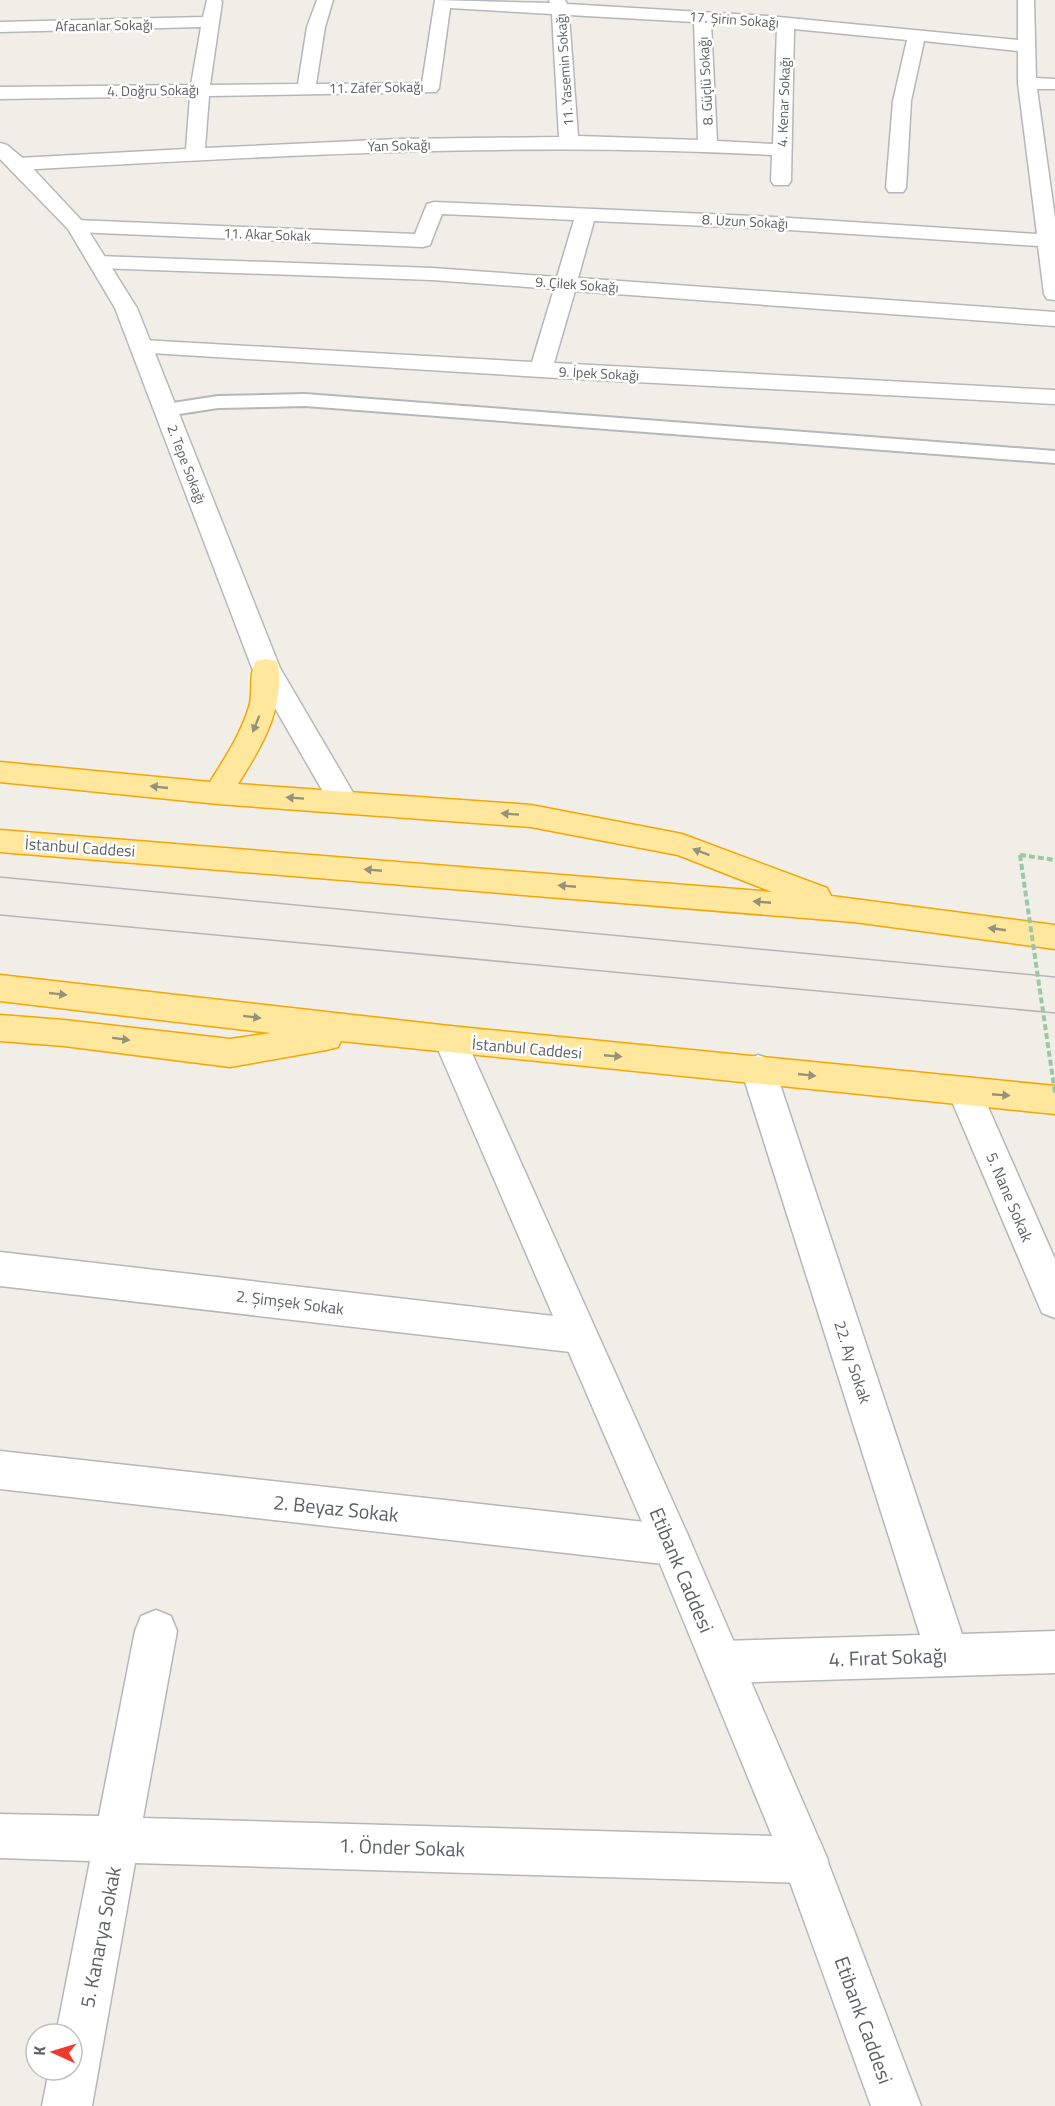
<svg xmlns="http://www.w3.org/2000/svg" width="1055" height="2106" font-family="'Titillium Web',sans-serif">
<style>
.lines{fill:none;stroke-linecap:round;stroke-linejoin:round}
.service-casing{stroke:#b4b7bb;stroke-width:4}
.minor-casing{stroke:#b4b7bb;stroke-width:3}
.secondary-casing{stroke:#b5b9be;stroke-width:3}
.trunk-casing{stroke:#f7a500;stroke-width:3}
.path{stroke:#9ac8a6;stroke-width:4;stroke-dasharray:6 3;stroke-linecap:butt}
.service{fill:#fff;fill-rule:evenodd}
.minor{fill:#fff;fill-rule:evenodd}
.secondary{fill:#fff;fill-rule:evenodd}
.trunk{fill:#ffe89e;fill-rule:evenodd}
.tram{stroke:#b5b6b7;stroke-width:1.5}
.path-bridge{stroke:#9ac8a6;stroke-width:4;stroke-dasharray:6 3;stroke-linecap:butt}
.oneway{fill:#96917a}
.labels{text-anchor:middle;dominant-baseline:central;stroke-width:5;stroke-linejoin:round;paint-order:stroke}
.far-street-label{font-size:14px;fill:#5e6267;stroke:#fff}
.street-label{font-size:16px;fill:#5e6267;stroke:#fff}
.near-street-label{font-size:20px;fill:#5e6267;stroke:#fff}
</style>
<rect width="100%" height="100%" fill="#f0eee6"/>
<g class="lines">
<g class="service-casing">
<polygon id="service" points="305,394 1055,451 1055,463 305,406 218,408 166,416 159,414 156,410 159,406 166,404 218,396"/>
</g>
<g class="minor-casing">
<g id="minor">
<path d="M 207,0 L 221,0 L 222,2 L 210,85 L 298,84 L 307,27 L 317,0 L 333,0 L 325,27 L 316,84 L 422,83 L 435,0 L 550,3 L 549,0 L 565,0 L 567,4 L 768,16 L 1018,40 L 1018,0 L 1034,0 L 1036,78 L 1055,79 L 1055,89 L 1037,89 L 1055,218 L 1055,300 L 1047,299 L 1044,294 L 1038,246 L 774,229 L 594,221 L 578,278 L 1055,312 L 1055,326 L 575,291 L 554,363 L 1055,390 L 1055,404 L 541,377 L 134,352 L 131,347 L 134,342 L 142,340 L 532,362 L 554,289 L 432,280 L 98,268 L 91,266 L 88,262 L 91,258 L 98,256 L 432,268 L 557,277 L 574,220 L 442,214 L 430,245 L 423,247 L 76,232 L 69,230 L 66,226 L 69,222 L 76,220 L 415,234 L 427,204 L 434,202 L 774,217 L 1037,234 L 1018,83 L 1018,51 L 924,41 L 911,101 L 906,188 L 903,192 L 889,192 L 886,188 L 893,101 L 907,40 L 794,29 L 791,181 L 788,185 L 774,185 L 771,181 L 772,155 C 520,141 270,156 18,170 L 11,168 L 8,164 L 11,160 L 18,158 L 186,149 L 190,96 L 0,99 L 0,87 L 191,85 L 201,27 L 0,32 L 0,22 L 203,17 ZM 450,8 L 552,14 L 559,137 L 399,139 L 205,148 L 209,96 L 436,92 L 439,88 ZM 569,15 L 694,22 L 698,140 L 578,136 ZM 711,23 L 777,27 L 773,144 L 717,141 Z"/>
<polygon points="758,1055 770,1059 775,1069 962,1634 1055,1631 1055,1673 722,1683 707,1677 701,1662 707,1647 722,1641 920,1635 741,1069 746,1059"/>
<polygon points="965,1078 977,1082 1055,1259 1055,1318 1042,1313 948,1092 953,1082"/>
<polygon points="0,1252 579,1319 592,1324 598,1336 592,1348 579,1353 0,1286"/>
<polygon points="0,1451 672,1525 686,1531 692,1545 686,1559 672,1565 0,1489"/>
<polygon points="156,1610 171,1616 177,1631 143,1818 805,1837 821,1844 828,1860 821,1876 805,1883 135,1863 92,2106 42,2106 49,2070 72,2070 72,2034 56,2034 90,1861 0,1858 0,1814 99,1816 135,1631 141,1616"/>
</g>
</g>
<g class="secondary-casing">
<g id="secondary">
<polygon points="0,143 7,145 25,160 83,222 137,308 280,668 358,801 353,809 343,812 333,809 252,668 115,308 68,229 0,159"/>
<polygon points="450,1026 462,1030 466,1040 686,1531 821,1844 921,2106 871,2106 782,1860 658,1559 434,1040 438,1030"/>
</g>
</g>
<g class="trunk-casing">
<g id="trunk">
<path d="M 266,659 L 276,661 C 280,669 279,675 279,684 C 277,722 258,752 238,784 L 531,805 L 682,834 L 827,888 L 831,896 L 1055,925 L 1055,949 L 854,922 L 0,852 L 0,830 L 772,892 L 678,855 L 531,827 L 218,804 L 0,782 L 0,762 L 210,782 C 225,758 241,734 249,707 C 254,692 248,675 256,661 Z"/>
<polygon points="0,975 450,1026 1055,1086 1055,1114 341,1041 338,1047 326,1050 230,1067 64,1046 0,1041 0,1015 64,1020 230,1039 271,1033 0,1001"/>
</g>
</g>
<polyline class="path" points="1020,855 1055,860"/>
<use href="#service" class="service"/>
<use href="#minor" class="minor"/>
<use href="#secondary" class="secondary"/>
<use href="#trunk" class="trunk"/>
<g class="tram">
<polyline points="0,877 1055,977"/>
<polyline points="0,915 1055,1013"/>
</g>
<polyline class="path-bridge" points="1020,855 1055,1093"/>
</g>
<defs><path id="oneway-solid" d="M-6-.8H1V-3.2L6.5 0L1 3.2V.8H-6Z" transform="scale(1.5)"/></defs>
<g class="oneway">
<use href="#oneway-solid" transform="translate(256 724) rotate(112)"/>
<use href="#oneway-solid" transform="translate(159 787) rotate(-174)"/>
<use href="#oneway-solid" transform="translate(295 798) rotate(-176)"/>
<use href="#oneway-solid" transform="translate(510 814) rotate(-176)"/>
<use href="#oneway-solid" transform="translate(701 852) rotate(-159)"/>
<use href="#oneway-solid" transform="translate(373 870) rotate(-175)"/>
<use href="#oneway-solid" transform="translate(567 886) rotate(-175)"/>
<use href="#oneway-solid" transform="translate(762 902) rotate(-175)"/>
<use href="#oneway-solid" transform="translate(997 929) rotate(-172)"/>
<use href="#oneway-solid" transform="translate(58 994) rotate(6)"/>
<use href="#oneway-solid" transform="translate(252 1017) rotate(7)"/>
<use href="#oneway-solid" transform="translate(121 1039) rotate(7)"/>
<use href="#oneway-solid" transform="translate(613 1056) rotate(5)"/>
<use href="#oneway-solid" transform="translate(807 1075) rotate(6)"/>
<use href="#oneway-solid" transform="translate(1001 1095) rotate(5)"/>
</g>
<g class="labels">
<g class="far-street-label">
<text transform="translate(734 19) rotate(4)">17. Şirin Sokağı</text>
<text transform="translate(104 25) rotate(-1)">Afacanlar Sokağı</text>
<text transform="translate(564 70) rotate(-94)">11. Yasemin Sokağı</text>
<text transform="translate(705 81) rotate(-93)">8. Güçlü Sokağı</text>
<text transform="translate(376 87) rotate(-1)">11. Zafer Sokağı</text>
<text transform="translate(153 90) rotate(-1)">4. Doğru Sokağı</text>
<text transform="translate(783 102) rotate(-88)">4. Kenar Sokağı</text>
<text transform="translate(399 145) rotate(-2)">Yan Sokağı</text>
<text transform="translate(745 221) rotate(3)">8. Uzun Sokağı</text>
<text transform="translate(267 234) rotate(2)">11. Akar Sokak</text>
<text transform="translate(577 284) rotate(4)">9. Çilek Sokağı</text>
<text transform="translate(599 373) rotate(3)">9. İpek Sokağı</text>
<text transform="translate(187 464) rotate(69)">2. Tepe Sokağı</text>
</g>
<g class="street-label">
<text transform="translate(80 847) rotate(4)">İstanbul Caddesi</text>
<text transform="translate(527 1048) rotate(5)">İstanbul Caddesi</text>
<text transform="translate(1010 1197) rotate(67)">5. Nane Sokak</text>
<text transform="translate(290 1302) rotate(7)">2. Şimşek Sokak</text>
<text transform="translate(853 1362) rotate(72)">22. Ay Sokak</text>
</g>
<g class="near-street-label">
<text transform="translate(336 1508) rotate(6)">2. Beyaz Sokak</text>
<text transform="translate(682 1570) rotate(67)">Etibank Caddesi</text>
<text transform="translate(888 1657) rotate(-2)">4. Fırat Sokağı</text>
<text transform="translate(402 1847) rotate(2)">1. Önder Sokak</text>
<text transform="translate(100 1937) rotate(-79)">5. Kanarya Sokak</text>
<text transform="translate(864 2020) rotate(70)">Etibank Caddesi</text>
</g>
</g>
<g transform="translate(54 2052) rotate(274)"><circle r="28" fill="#ffffff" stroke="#bfc0c2" stroke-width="1.5"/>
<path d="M0-4.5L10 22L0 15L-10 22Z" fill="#ee392e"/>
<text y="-9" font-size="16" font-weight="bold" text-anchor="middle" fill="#5e6267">K</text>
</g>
</svg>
